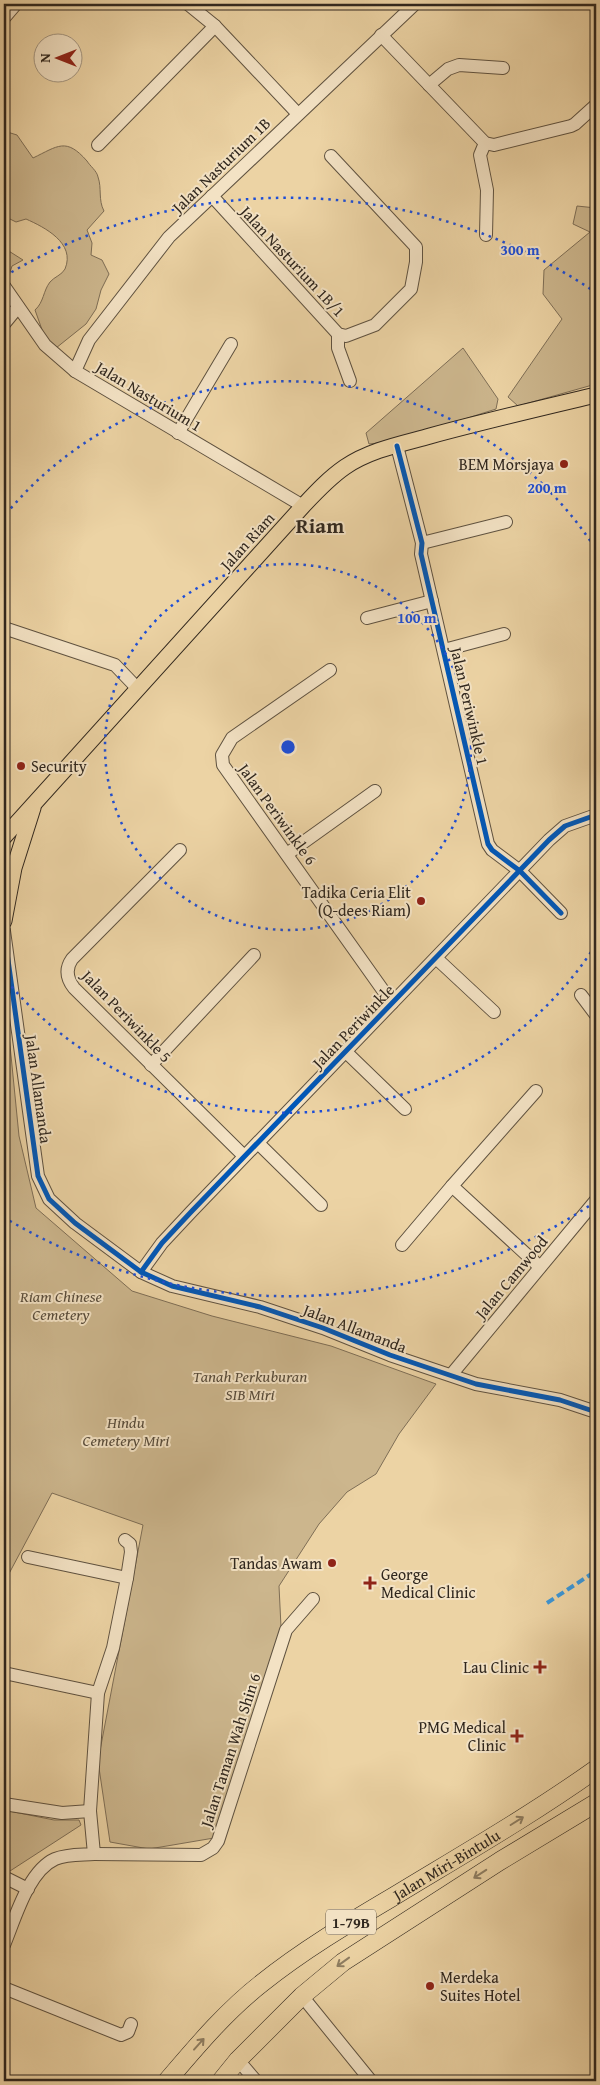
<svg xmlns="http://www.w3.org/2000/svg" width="600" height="2085" font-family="'Gentium Book Plus',serif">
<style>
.green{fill:#ccb68d;stroke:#7e6e56}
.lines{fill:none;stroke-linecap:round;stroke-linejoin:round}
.minor-casing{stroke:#5f5240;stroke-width:14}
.major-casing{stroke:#30271e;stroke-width:17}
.highway-casing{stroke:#30271e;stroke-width:19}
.minor{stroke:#f3e2c4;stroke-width:12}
.major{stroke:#ecd3a4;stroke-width:15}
.highway{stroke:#ecd3a4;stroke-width:18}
.quiet{stroke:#3d96d5;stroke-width:4;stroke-dasharray:8 4;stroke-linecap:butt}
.cycleway-casing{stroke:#f3e2c4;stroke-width:8}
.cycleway{stroke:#0057b8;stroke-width:5}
.oneway{stroke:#8e7d61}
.ring{fill:none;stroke:#1d4ed8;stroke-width:2.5;stroke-dasharray:2.5 5}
.poi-dot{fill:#8f2418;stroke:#f3e2c4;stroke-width:2}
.labels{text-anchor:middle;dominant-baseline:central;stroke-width:4;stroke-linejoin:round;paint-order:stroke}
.shield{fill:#f3e2c4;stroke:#6a5f50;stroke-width:1}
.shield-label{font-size:15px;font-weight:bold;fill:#30271e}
.street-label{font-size:16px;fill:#30271e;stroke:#f3e2c4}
.poi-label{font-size:16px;fill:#30271e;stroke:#f3e2c4;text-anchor:end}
.park-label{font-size:16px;font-style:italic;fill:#574b3a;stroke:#f3e2c4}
.district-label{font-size:21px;font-weight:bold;fill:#30271e;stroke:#f3e2c4}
.centre{fill:#1d4ed8;stroke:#f3e2c4;stroke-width:2.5}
.ring-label{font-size:15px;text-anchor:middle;font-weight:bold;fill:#1d4ed8;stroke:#f3e2c4;stroke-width:4;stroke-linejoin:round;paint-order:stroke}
</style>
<rect width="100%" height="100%" fill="#ecd3a4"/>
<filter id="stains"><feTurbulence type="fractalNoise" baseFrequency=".004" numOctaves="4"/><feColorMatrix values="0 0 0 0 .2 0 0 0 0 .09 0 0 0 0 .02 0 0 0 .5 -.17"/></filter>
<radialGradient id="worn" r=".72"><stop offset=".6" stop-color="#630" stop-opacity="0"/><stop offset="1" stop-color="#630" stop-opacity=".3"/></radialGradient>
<g class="green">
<path d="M 4,131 L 17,135 L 33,158 C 58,146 66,137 87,161 C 90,166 97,171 98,177 C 102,188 98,200 104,211 L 87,230 L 92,243 L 91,255 L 102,260 L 109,274 L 101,290 L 96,309 L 86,324 L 56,348 L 45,338 L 35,310 C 44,302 43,291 50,282 C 54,277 62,275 65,269 C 76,243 44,227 26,219 L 16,222 L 4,216 Z"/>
<polygon points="577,206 596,208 596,384 518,406 508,397 562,319 543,294 544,270 590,232 573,224"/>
<polygon points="4,248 23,260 12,266 8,279 4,275"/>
<polygon points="463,348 498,399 496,409 395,441 369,444 366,433"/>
<polygon points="4,985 19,1136 36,1208 132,1291 212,1316 331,1346 436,1384 399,1434 376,1474 347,1492 319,1524 279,1586 281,1627 214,1838 149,1849 110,1842 98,1761 143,1525 52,1493 4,1583"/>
<polygon points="4,1810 54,1820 79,1820 81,1825 10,1871 4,1868"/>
</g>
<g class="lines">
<g class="minor-casing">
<g id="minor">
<polyline points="188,4 215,26 298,114"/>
<polyline points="4,18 16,4"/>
<polyline points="381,35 485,143 494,145 571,126 575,124 596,105"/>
<polyline points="429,85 448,69 459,65 503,68"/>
<polyline points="485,143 480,155 487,190 486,235"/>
<polyline points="98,145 215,26"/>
<polyline points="212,196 338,334 346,336 375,325 411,289 416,262 416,247 331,156"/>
<polyline points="4,286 45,345 75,371 303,506"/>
<polyline points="4,324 18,307"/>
<polyline points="338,334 338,348 350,381"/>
<polyline points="75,371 89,340 169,237 415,4"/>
<polyline points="178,433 231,344"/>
<polyline points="397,446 422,543 421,554 488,844 492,850 520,871 561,913"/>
<polyline points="422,543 506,522"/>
<polyline points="367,618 432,601"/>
<polyline points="4,628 115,665 138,689"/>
<polyline points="444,650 504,634"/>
<polyline points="330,670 232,738 222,755 223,765 392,1003"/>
<path d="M 180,850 L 72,959 C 65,969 67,979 74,988 L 244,1156"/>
<polyline points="287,854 375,791"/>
<polyline points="4,931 38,1176 49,1199 75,1223 141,1272 172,1286 260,1307 323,1328 390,1355 476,1384 560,1400 596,1412"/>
<polyline points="436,958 494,1012"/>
<polyline points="581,995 596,1015"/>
<polyline points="346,1052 405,1109"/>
<polyline points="151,1065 254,955"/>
<polyline points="536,1091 452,1186 540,1267"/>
<polyline points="258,1143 321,1205"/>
<polyline points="402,1245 452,1186"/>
<polyline points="141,1272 162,1243 191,1212 549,840 565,826 596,815"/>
<polyline points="451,1375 596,1200"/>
<polyline points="28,1557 127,1578"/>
<polyline points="4,1673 98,1693"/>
<polyline points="4,1804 62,1813 90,1811"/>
<polyline points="94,1854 201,1855 213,1848 218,1841 286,1630 313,1599"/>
<polyline points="4,1877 28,1889"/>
<path d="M 4,1945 C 15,1919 28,1871 55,1859 C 67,1854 81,1855 94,1854 L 90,1811 L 98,1693 L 113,1648 L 127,1578 L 131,1552 L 130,1544 L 125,1540"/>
<polyline points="4,1988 121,2035 128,2032 131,2024"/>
<polyline points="302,1996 371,2081"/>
<polyline points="238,2060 256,2081"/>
</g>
</g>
<g class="major-casing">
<g id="major">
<path d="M 4,837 L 303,506 C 316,492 329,478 345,467 C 370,450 401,444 430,436 C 485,421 541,408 596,395"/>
<polyline points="4,921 14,868 33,808"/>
</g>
</g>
<g class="highway-casing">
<g id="highway">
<path id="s1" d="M 167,2081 C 196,2047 226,2011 262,1983 C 302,1951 347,1924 391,1898 C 460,1856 530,1816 596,1769"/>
<polyline points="221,2081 238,2060 302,1996 343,1962 500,1861 596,1803"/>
</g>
</g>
<use href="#minor" class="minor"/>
<use href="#major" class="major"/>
<use href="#highway" class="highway"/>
<polyline class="quiet" points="547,1603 596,1571"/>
<g class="cycleway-casing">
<g id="cycleway">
<polyline points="397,446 422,543 421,554 488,844 492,850 520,871 561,913"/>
<polyline points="4,931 38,1176 49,1199 75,1223 141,1272 172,1286 260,1307 323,1328 390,1355 476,1384 560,1400 596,1412"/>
<polyline points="141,1272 162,1243 191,1212 549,840 565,826 596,815"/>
</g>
</g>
<use href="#cycleway" class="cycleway"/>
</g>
<defs><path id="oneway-shaft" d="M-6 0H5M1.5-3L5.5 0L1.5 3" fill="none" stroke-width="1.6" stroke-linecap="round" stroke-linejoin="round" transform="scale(1.25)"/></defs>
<g class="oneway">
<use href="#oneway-shaft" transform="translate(517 1821) rotate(-32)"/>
<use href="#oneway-shaft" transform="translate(480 1874) rotate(147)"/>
<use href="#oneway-shaft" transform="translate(343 1962) rotate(144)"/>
<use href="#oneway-shaft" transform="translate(199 2044) rotate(-48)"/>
</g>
<g class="ring">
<circle cx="288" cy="747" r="183"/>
<path d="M595 946A366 366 0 0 1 6 980M6 514A366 366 0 0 1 595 548"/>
<path d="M595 1202A549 549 0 0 1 5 1218M5 276A549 549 0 0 1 595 292"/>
</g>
<g class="poi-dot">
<circle cx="564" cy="464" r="5"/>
<circle cx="21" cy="766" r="5"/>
<circle cx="421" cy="901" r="5"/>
<circle cx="332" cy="1563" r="5"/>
<path d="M367.5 1575.5h5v5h5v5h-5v5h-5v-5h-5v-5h5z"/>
<path d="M537.5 1659.5h5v5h5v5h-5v5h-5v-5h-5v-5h5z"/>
<path d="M514.5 1728.5h5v5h5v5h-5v5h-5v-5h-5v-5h5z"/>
<circle cx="430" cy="1986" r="5"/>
</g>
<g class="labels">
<rect class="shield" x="326" y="1909.5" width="50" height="25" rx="4"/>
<g class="shield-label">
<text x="351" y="1922">1-79B</text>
</g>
<g class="street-label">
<text transform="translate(221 165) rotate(-44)">Jalan Nasturium 1B</text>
<text transform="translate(293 261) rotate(47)">Jalan Nasturium 1B/1</text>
<text transform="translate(149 396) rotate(31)">Jalan Nasturium 1</text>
<text transform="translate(247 541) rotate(-48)">Jalan Riam</text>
<text transform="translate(470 706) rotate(77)">Jalan Periwinkle 1</text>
<text transform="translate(278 814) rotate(54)">Jalan Periwinkle 6</text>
<text transform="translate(127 1016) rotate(46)">Jalan Periwinkle 5</text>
<text transform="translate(353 1026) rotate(-46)">Jalan Periwinkle</text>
<text transform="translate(39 1089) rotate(82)">Jalan Allamanda</text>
<text transform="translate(511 1277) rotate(-50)">Jalan Camwood</text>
<text transform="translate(355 1328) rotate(21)">Jalan Allamanda</text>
<text transform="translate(230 1750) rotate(-72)">Jalan Taman Wah Shin 6</text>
<text stroke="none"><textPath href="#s1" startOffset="356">Jalan Miri-Bintulu</textPath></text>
</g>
<g class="poi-label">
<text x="554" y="464">BEM Morsjaya</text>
<text x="31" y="766" text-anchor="start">Security</text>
<text x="411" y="892">Tadika Ceria Elit<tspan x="411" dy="18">(Q-dees Riam)</tspan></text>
<text x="322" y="1563">Tandas Awam</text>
<text x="381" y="1574" text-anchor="start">George<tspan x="381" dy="18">Medical Clinic</tspan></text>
<text x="529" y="1667">Lau Clinic</text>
<text x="506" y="1727">PMG Medical<tspan x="506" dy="18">Clinic</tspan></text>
<text x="440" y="1977" text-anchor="start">Merdeka<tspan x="440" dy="18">Suites Hotel</tspan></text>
</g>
<g class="park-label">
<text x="61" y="1296">Riam Chinese<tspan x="61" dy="18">Cemetery</tspan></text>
<text x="250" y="1376">Tanah Perkuburan<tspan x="250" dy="18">SIB Miri</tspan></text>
<text x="126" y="1422">Hindu<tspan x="126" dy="18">Cemetery Miri</tspan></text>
</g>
<g class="district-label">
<text x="320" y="525">Riam</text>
</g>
</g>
<circle cx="288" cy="747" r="8" class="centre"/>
<g class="ring-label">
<text x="520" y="255">300 m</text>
<text x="547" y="493">200 m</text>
<text x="417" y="623">100 m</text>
</g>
<rect width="600" height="2085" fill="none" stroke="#ecd3a4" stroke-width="20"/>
<rect x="5" y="5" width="590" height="2075" fill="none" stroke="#30271e" stroke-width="2.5"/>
<rect x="10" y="10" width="580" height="2065" fill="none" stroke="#30271e"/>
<g transform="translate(58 58) rotate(270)"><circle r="24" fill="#f3e2c4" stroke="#a59782"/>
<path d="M0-4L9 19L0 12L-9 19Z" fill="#8f2418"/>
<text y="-8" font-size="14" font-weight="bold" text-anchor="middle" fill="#30271e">N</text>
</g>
<rect width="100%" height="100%" filter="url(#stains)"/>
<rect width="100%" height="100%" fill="url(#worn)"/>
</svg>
